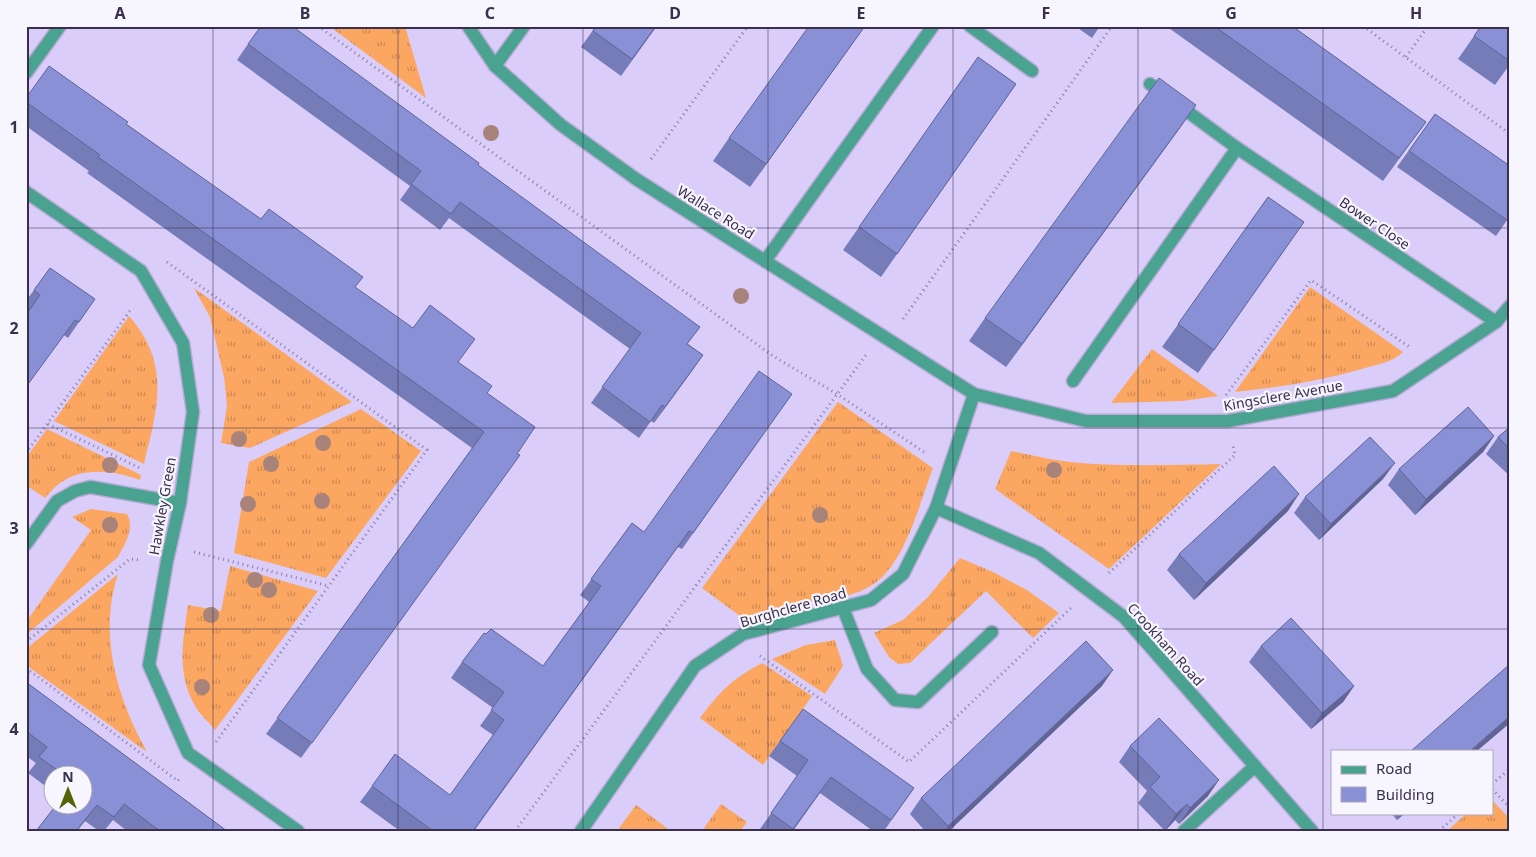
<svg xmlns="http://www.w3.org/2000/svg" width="1536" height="857" font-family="'Noto Sans',sans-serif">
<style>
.grass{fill:url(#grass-tufts)}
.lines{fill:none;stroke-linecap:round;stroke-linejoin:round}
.service-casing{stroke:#b7aad4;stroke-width:15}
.minor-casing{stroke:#b7aad4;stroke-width:15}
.path{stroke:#8a7ea3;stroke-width:3;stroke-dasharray:1 4;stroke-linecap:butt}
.service{stroke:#4aa291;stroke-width:12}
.minor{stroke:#4aa291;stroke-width:12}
.tree{fill:#a88379}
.wall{fill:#767cb8}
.shaded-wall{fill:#606596}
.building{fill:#8990d6;stroke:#606596}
.grid{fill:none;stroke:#3a304e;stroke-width:1;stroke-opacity:0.55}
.labels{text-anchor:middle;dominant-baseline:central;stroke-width:4.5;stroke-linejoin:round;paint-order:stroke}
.street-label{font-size:14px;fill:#3a304e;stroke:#f7f5fd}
.neatline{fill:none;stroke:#3a304e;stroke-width:2}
.grid-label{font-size:16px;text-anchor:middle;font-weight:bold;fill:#3a304e}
</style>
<defs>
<pattern id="grass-tufts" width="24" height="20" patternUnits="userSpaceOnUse" patternTransform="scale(1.25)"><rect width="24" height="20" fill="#fca761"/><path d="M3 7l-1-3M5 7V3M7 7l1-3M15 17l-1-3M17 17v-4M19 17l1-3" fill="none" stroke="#cd8852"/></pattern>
</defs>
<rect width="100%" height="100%" fill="#dacdfa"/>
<g class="grass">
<polygon points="329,26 405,26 426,98"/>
<path d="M 1310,287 L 1403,352 C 1393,362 1379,364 1365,368 C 1321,381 1281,387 1235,392 Z"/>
<polygon points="194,288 352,402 250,448 221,443 227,406 224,377 210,317"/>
<path d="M 129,316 C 171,364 158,408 144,464 L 54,421 Z"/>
<polygon points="1152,349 1218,396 1183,401 1111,403"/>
<path d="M 838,402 L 933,468 C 920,502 907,556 879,580 C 867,590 852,595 837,598 C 823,600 809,601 795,603 C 777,607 761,612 744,619 L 702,588 Z"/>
<polygon points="361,409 421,451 326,578 234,553 249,462"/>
<path d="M 47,429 L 141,475 L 140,480 C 115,471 82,466 59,484 C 54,487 49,494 45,498 L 26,485 L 26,458 Z"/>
<path d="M 1011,451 C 1038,457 1066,463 1094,464 C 1137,466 1179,465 1221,464 L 1109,569 L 995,489 Z"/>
<path d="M 91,509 L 127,514 C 135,529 125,544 118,557 L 27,634 L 26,622 L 91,530 L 72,517 Z"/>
<polygon points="960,558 993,572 1027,590 1059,613 1033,638 986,591 910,663 898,664 889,657 874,633 903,620 928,597"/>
<path d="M 230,566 L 318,591 L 215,730 C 209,722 200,715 195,706 C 176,672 183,641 188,605 L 221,611 Z"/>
<path d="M 118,574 C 98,634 117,698 147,752 L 26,665 L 26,649 Z"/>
<polygon points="835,640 843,666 825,694 772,659 806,645"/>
<path d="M 762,663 L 812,696 L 763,765 L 700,718 C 720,691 732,679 762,663 Z"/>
<polygon points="1492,800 1510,819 1510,831 1447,831 1467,813 1492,813"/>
<polygon points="721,804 747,822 740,831 702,831"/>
<polygon points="636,805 671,831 617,831"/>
</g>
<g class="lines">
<g class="service-casing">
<g id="service">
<polyline points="26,73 60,26"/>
<polyline points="26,544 57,501 75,491 90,487 180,503"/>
<polyline points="843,608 867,669 895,700 918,702 992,632"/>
<polyline points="1184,831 1255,766"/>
</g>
</g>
<g class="minor-casing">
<g id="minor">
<polyline points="468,26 495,66 561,125 636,179 974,394 1086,421 1228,421 1393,391 1496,322 1510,306"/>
<polyline points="970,26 1032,71"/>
<polyline points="495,66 524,26"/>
<polyline points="1150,84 1237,148 1496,322"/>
<polyline points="26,192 141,271 183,343 193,412 180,503 167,561 149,665 188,753 298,831"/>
<polyline points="765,261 933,26"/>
<polyline points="1073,381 1237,148"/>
<polyline points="936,508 1039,553 1124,617 1312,831"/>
<polyline points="581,831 695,666 743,634 871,600 903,574 936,508 974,394"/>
</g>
</g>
<g class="path">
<polyline points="318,26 773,356 837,394 927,454"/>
<polyline points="1363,26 1510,134"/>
<polyline points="1406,57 1428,26"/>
<polyline points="651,159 748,26"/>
<polyline points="167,262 427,450 216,742"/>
<polyline points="903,319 1112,26"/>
<polyline points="1226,395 1311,280 1411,348"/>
<polyline points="48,424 142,469"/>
<polyline points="26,453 132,308"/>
<polyline points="194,552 329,586"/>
<polyline points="1109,573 1235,455 1233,445"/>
<polyline points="26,642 130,559 141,560"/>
<polyline points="760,656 909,762 1071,608"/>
<polyline points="26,668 178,781 180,778"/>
<polyline points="1492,784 1510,769"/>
<polyline points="1492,789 1510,808"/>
<polyline points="515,831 866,355"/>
<polyline points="1439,831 1459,813"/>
</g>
<use href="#service" class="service"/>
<use href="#minor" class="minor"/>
</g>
<g class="tree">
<circle cx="491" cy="133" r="8"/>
<circle cx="741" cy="296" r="8"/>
<circle cx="239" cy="439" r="8"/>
<circle cx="323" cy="443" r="8"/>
<circle cx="271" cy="464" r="8"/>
<circle cx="110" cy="465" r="8"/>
<circle cx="1054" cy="470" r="8"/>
<circle cx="322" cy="501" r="8"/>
<circle cx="248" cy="504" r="8"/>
<circle cx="820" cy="515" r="8"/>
<circle cx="110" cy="525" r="8"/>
<circle cx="255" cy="580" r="8"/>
<circle cx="269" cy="590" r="8"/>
<circle cx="211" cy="615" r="8"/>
<circle cx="202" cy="687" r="8"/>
</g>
<g class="wall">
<polygon points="596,26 657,26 621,76 581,47"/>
<polygon points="865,26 750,187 713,161 729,138"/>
<polygon points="1075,26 1100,26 1092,38"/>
<polygon points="1166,26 1292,26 1426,122 1383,181"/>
<polygon points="1481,26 1510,26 1510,64 1495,85 1458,59"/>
<polygon points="248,44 478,165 688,344 703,355 654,423 651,421 639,438 591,403 630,349 449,218 440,230 400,200 410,186 237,60"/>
<polygon points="978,57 1016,84 881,277 843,250"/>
<polygon points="26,98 126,124 355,287 458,362 487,393 517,454 508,471 301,758 266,734 472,448 87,173 89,171 26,126"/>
<polygon points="1196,105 1006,367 969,341 985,318"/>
<polygon points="1435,114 1510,216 1496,236 1397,167"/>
<polygon points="1268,197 1304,222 1198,373 1162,347"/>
<polygon points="50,268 95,299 68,338 26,309 26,301"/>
<polygon points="792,394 682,549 678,547 474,831 400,831 360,802 372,786 450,795 493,735 480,726 493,708 451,678 462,662 543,666 589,602 580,595 632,523 644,532"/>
<polygon points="1510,427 1510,476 1486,454 1498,437"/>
<polygon points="1494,436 1483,452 1415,515 1388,485 1399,469"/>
<polygon points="1383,479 1319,540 1294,513 1305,497"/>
<polygon points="1288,511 1194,600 1167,570 1179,554"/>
<polygon points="1261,646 1354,686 1343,702 1311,729 1249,662"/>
<polygon points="26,682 227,831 127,831 113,820 104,831 99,831 85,821 82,774 52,774 52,791 28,773 36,763 26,756"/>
<polygon points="1102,686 949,831 925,831 910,814 921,798"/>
<polygon points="803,709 914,788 884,831 873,831 820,793 793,831 763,831 760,829 797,776 769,756"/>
<polygon points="1130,746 1208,796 1179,824 1175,820 1165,831 1138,803 1147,791 1119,762"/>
<polygon points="1391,813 1405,813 1397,820"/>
</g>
<g class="shaded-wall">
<polygon points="865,26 750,187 766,164"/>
<polygon points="1196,105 1180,128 1006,367 1022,344"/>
<polygon points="703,355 692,371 654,423 665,407"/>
<polygon points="1494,436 1483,452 1415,515 1426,499"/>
<polygon points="1395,463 1383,479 1319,540 1331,524"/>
<polygon points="1299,494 1288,511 1194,600 1206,583"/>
<polygon points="1113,670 1102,686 949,831 945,831 948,826"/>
<polygon points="1354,686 1343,702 1311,729 1322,713"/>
<polygon points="1510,716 1510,723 1477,751 1470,751"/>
<polygon points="1219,780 1208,796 1179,824 1190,808"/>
<polygon points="1187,804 1175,820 1165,831 1176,814"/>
<polygon points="97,805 85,821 77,831 76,831"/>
<polygon points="1402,813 1405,813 1397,820"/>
</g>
<g class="building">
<polygon points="261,26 292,26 479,163 478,165 700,327 687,344 703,355 665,407 662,405 650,422 602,387 641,333 460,202 451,214 411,184 421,171 248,44"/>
<polygon points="596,26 656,26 632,59 593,31"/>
<polygon points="809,26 865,26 766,164 729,138"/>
<polygon points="1214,26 1292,26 1426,122 1399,158"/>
<polygon points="1481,26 1510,26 1510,61 1474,36"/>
<polygon points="978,57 1016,84 897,254 859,227"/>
<polygon points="49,66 128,122 126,124 261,219 269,209 363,277 355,287 413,328 430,305 475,339 458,362 492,386 487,393 535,427 517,454 520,455 312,743 277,718 484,432 98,157 100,155 26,102 26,98"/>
<polygon points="1159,78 1196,105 1022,344 985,318"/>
<polygon points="1435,114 1510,166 1510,216 1507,220 1409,151"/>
<polygon points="1268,197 1304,222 1214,350 1178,324"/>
<polygon points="50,268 95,299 79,322 75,320 26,387 26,315 40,295 34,290"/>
<polygon points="759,371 792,394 693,533 689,531 473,831 433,831 372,786 395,754 450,795 504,720 491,710 504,692 462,662 484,633 486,634 491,629 543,666 601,586 591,579 632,523 644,532"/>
<polygon points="1468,407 1494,436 1426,499 1399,469"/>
<polygon points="1510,427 1510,449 1498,437"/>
<polygon points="1370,437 1395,463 1331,524 1305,497"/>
<polygon points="1274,466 1299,494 1206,583 1179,554"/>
<polygon points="1291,618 1354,686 1322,713 1261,646"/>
<polygon points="1086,641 1113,670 948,826 921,798"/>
<polygon points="1510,664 1510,716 1470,751 1411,751"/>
<polygon points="26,682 227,831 160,831 124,804 114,817 97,805 76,831 36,831 57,804 82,804 82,774 63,774 39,757 47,747 26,731"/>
<polygon points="803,709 914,788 891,820 831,777 793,829 771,813 808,760 780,741"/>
<polygon points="1159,718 1219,780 1190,808 1187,804 1176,814 1150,787 1160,777 1130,746"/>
</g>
<path class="grid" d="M 213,26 L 213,831M 398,26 L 398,831M 583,26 L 583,831M 768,26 L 768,831M 953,26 L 953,831M 1138,26 L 1138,831M 1323,26 L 1323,831M 26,228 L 1510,228M 26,428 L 1510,428M 26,629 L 1510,629"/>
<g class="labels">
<g class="street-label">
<text transform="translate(716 212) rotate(32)">Wallace Road</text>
<text transform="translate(1375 223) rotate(34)">Bower Close</text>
<text transform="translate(1283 395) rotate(-10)">Kingsclere Avenue</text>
<text transform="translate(162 506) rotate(-80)">Hawkley Green</text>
<text transform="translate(793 607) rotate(-16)">Burghclere Road</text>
<text transform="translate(1166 644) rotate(48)">Crookham Road</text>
</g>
</g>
<rect width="1536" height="857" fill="none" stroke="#f7f5fd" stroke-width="55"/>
<rect x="1331" y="750" width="162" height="65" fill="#f7f5fd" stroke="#aba6b7"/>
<rect x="1341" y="766" width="25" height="8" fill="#4aa291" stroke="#aba6b7"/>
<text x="1376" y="774" font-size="15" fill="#3a304e">Road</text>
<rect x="1341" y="787" width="25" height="15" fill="#8990d6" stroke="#aba6b7"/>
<text x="1376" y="800" font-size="15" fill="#3a304e">Building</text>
<g transform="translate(68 790)"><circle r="24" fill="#f7f5fd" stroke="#aba6b7"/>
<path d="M0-4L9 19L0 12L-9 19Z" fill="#566306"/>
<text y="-8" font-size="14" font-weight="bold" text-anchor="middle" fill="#3a304e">N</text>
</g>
<rect x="28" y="28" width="1480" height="802" class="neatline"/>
<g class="grid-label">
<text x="120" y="19">A</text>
<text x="305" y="19">B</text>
<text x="490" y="19">C</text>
<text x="675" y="19">D</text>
<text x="861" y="19">E</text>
<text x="1046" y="19">F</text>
<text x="1231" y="19">G</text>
<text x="1416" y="19">H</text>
<text x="14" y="133">1</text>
<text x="14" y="334">2</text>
<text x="14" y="534">3</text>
<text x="14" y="735">4</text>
</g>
</svg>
